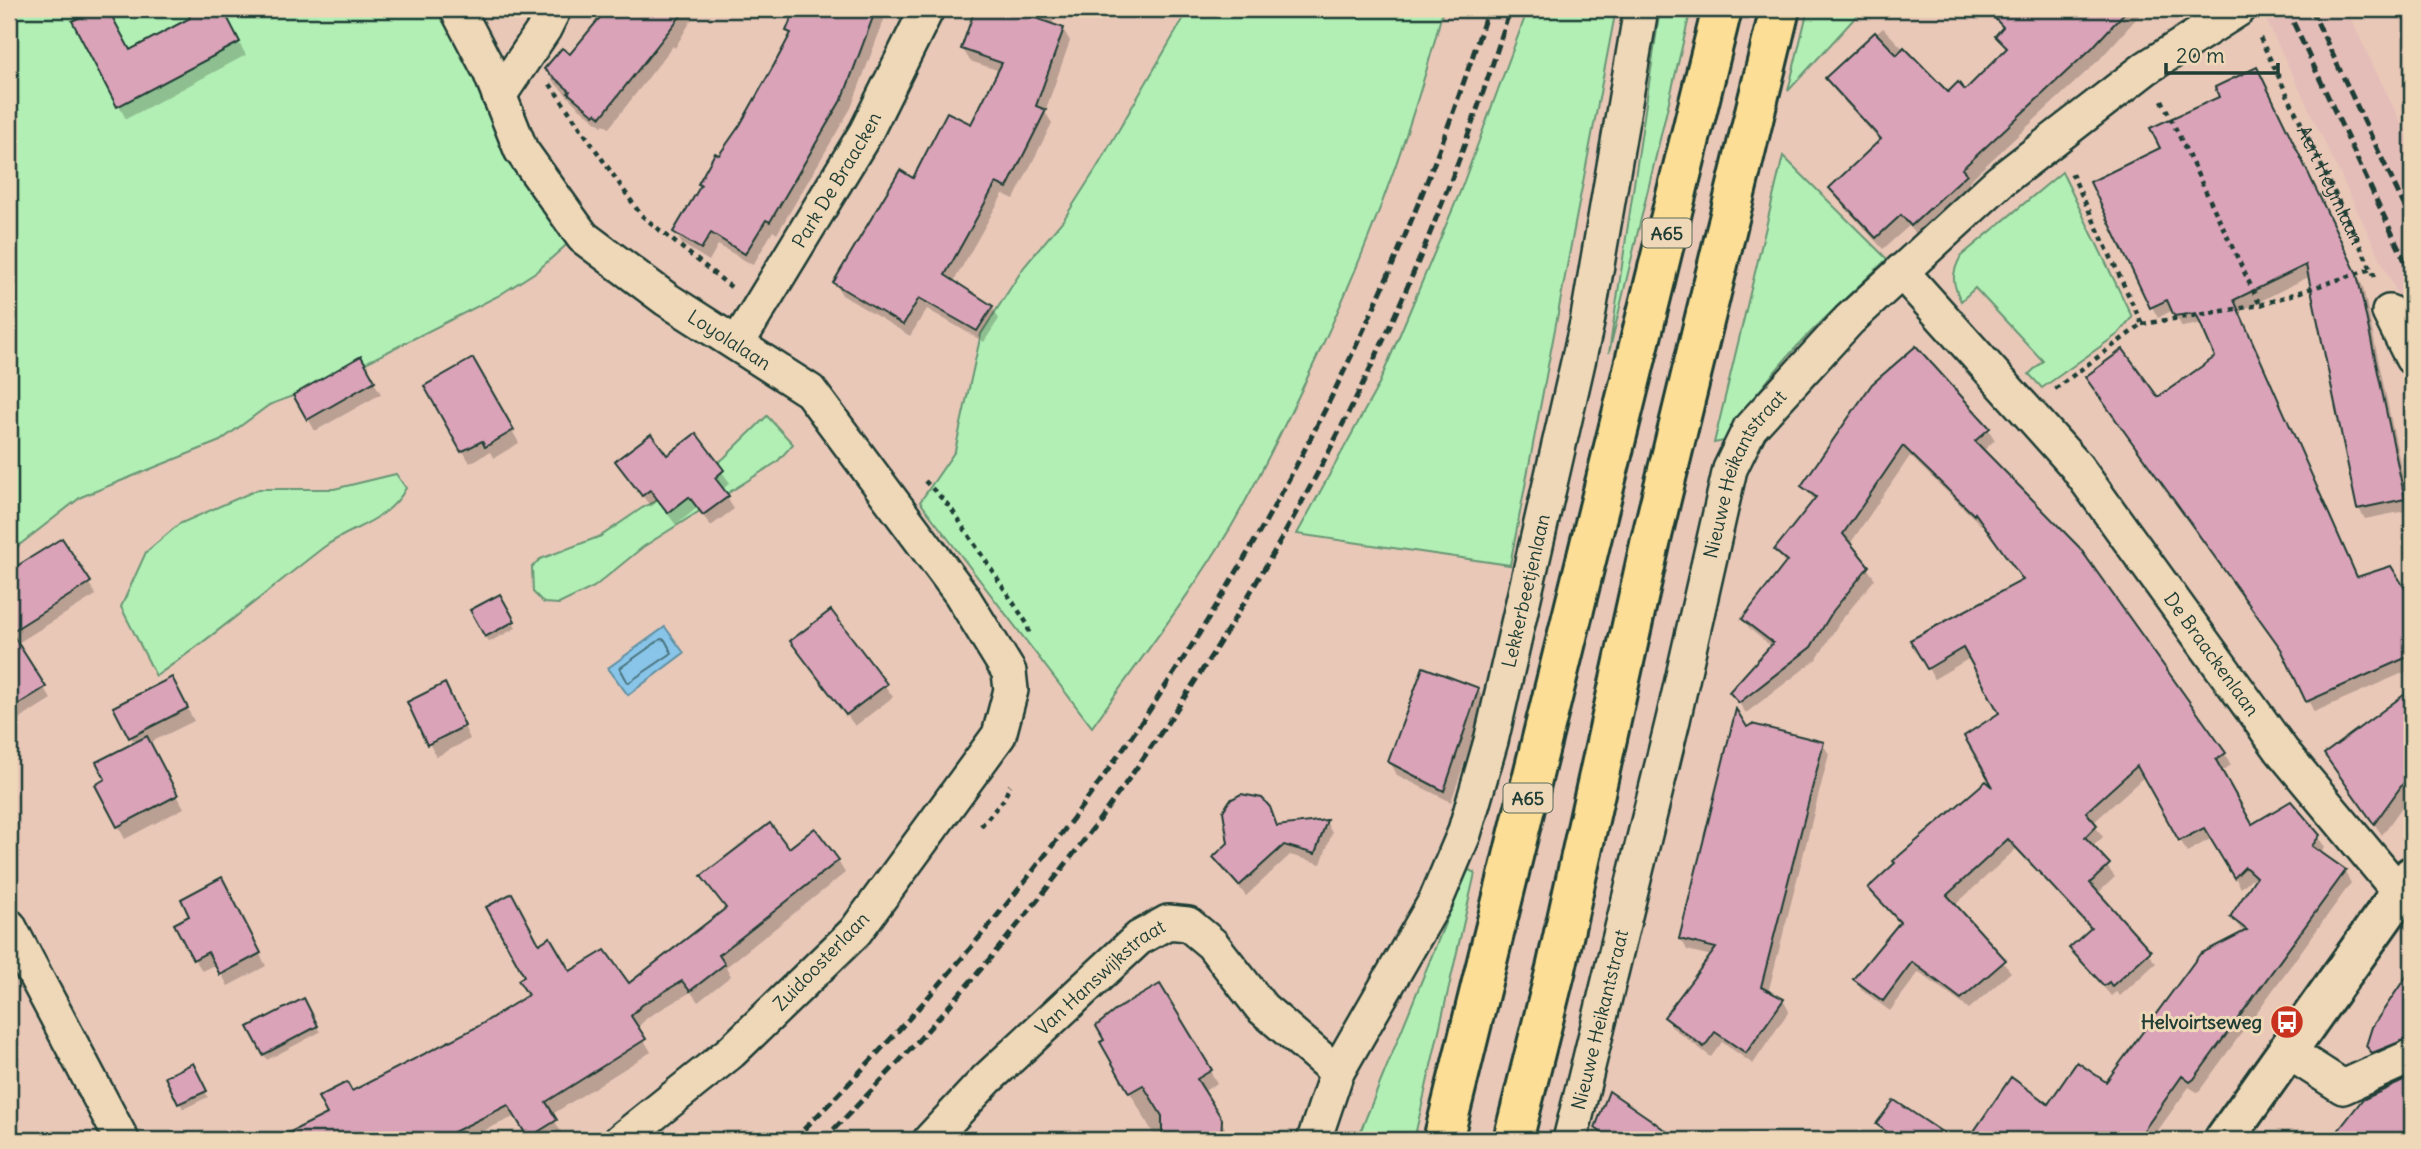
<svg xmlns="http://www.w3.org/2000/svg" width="2421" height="1149" font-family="Delius,sans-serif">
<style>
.built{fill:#e4bdb8}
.green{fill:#b2efb5;stroke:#689674;stroke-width:2}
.water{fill:#89c5e9;stroke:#5f8fa1;stroke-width:2}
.shadow{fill:#0003}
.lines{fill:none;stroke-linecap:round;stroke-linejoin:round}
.shore{stroke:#49737c;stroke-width:2}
.building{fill:#daa3b8;stroke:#1f3d34;stroke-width:2}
.street-casing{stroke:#1f3d34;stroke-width:38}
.secondary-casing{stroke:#1f3d34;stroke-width:44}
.highway-casing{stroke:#1f3d34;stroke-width:44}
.path{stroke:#1f3d34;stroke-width:4.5;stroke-dasharray:5 5;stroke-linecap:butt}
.street{stroke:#efd8b8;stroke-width:33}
.secondary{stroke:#efd8b8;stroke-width:38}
.highway{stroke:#fcde96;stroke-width:38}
.rail{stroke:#1f3d34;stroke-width:5;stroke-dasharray:10 5;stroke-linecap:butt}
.labels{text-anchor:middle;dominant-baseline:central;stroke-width:6;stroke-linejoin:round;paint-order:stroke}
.shield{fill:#efd8b8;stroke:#5d6c5c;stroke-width:2}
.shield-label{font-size:18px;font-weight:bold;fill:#1f3d34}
.street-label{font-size:19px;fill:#1f3d34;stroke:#efd8b8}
.poi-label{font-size:19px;font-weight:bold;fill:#1f3d34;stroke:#efd8b8;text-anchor:end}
</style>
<rect width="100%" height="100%" fill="#e9c8b8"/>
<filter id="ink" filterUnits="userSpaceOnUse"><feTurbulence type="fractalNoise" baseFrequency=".0143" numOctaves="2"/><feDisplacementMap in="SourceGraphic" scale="14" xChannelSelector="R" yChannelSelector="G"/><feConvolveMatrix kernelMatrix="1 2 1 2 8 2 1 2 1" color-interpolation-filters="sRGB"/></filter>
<g filter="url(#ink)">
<polygon class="built" points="2261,9 2346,9 2412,146 2412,325"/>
<g class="green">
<polygon points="9,9 456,9 573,239 537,271 498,296 324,384 269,405 220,441 81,497 9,553"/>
<path d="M 1189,9 L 1443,9 C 1413,129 1369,245 1317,357 C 1290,415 1263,471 1231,527 C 1189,597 1139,661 1092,727 L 920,502 L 955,451 L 981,334 L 1024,267 L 1064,219 L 1096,169 Z"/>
<polygon points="1528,9 1616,9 1510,565 1297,534 1378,386 1460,192"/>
<polygon points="1660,9 1691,9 1609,353"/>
<polygon points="1808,9 1863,9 1788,91"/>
<path d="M 1783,156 L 1887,259 C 1829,315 1766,367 1729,440 L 1714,443 Z"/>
<path d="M 2062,172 L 2132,317 L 2118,334 L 2042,388 L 2029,374 L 2043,361 L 1975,288 L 1961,301 C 1952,283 1951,274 1961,256 Z"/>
<polygon points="767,416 793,444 777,462 643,547 594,587 559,604 544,603 533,592 532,567 540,559 601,536 642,508 686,486 724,458"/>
<path d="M 396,474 L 406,488 C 389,521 351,527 324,547 C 268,590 215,636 156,676 L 121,607 L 146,552 L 179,524 L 259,489 L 334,489 Z"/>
<polygon points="1467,869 1475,873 1414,1140 1357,1140"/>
</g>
<polygon class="water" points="665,627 684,653 628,695 608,668"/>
<g class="shadow">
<polygon points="99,9 107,9 130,52 193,19 189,9 220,9 246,55 126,119 74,22"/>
<polygon points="609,9 698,9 675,48 673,46 609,128 604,124 602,126 577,106 553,81 546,69 570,57"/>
<polygon points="797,9 888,9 851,108 777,234 773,231 753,265 718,245 709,261 682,244 675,232 702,187 700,184 741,126 791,37 788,31"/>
<polygon points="977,9 1057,9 1052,26 1063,29 1070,41 1045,112 1052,123 1014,199 1003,194 953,283 992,307 999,319 984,342 927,309 910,336 842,295 835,283 914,180 972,126 1000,71 970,61 963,49"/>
<polygon points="2007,9 2145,9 2099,60 1969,181 1972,187 1919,237 1909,226 1883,249 1838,200 1831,188 1881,142 1834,90 1827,78 1883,28 1948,95 1965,92 2007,51 1997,36 2004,30 1998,19"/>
<polygon points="2262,80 2363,287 2410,510 2365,519 2359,509 2310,276 2239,312 2358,579 2401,585 2412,593 2412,669 2314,712 2286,655 2217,358 2203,323 2182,327 2173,310 2158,318 2152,307 2162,148"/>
<polygon points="360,358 381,394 315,431 295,395"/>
<polygon points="473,360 519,443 494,458 490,452 470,463 426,386"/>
<polygon points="1873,385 1988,429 1995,440 1982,452 2225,754 2231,765 2221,772 2252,827 2318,836 2325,848 2320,854 2344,871 2351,883 2200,1090 2197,1092 2189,1087 2151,1140 1970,1140 2011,1080 2048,1106 2106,1085 2244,933 2232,917 2256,881 2252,878 2241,888 2212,838 2187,852 2145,776 2093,823 2103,837 2092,847 2115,877 2097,894 2156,963 2120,996 2116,992 2111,996 2071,948 2091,930 2016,849 1954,906 2011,972 1969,1009 1919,972 1890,1011 1862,990 1855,979 1900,925 1870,888 1999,794 2001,713 1970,658 1934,679 1913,640 2024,581 1983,523 1981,525 1910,456 1850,544 1875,579 1839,623 1817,659 1746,713 1731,692 1772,647 1751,630 1744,619 1786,565 1776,550 1815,501 1803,486"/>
<polygon points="696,435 730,483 722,490 734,509 711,526 697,508 676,525 658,501 651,507 625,473 667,458"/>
<polygon points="62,540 96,595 16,644 51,699 11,724 9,573"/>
<polygon points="499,597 516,628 489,642 473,611"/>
<polygon points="831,613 893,697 855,726 793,642"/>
<polygon points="1478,689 1485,702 1451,802 1397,775 1390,762"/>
<polygon points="178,691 194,721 149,743 184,808 125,839 97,786 107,780 135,744 116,708"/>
<polygon points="2412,691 2412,793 2382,835 2326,754"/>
<polygon points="451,698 470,739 436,757 409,702"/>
<polygon points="1747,729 1822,743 1829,754 1768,993 1783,1000 1789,1011 1753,1064 1722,1042 1711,1057 1673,1028 1666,1017 1712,956 1687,950 1681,938"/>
<polygon points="1249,795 1261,799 1278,828 1326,822 1332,833 1321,864 1290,855 1246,896 1215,857 1230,844 1238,797"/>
<polygon points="789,850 838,861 845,873 726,967 731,976 698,1002 691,992 648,1017 637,1028 651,1052 551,1115 562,1133 550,1140 531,1140 516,1116 463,1140 278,1140 329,1115 352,1093 478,1028 530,996 526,976 539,946 570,974 628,986 726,910 703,876"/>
<polygon points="228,892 266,966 228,986 216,964 202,971 195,959"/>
<polygon points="2412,967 2412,1055 2376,1060 2368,1046 2392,999 2391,997"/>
<polygon points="1160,986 1217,1083 1203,1092 1228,1133 1228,1140 1157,1140 1102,1043"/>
<polygon points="304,1000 320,1032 267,1060 250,1028"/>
<polygon points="192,1066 208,1097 183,1109 167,1078"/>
<polygon points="2412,1077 2412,1140 2333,1140 2363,1101"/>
<polygon points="1610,1093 1674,1140 1598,1140 1601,1136 1597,1128"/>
<polygon points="1895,1102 1951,1140 1892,1140 1878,1124"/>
</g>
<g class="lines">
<polygon class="shore" points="661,639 665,640 672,653 628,683 620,668"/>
</g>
<g class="building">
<polygon points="96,9 108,9 130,50 190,18 187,9 223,9 240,42 117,107 72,21"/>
<polygon points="607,9 686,9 601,117 596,113 594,115 568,93 570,91 544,69 562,48 570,54"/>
<polygon points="795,9 876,9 844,95 770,222 766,220 745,254 711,233 701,249 673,232 701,185 698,184 715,153 719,155 740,125 774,65 791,33 786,31"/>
<polygon points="975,9 1010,9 1064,28 1036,106 1046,110 1007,188 996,183 945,275 993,306 977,331 919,298 903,325 833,283 900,170 913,178 947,112 971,124 1002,63 961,49"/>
<polygon points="1986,9 2128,9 2092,48 1962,169 1967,174 1911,226 1901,215 1876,238 1829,188 1881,139 1825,78 1875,32 1897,55 1904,47 1948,92 1958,82 1965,90 2007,48 1995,36 2003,27"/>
<polygon points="2257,67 2357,274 2405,499 2357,509 2306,265 2234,300 2357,577 2391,566 2406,590 2412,595 2412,655 2306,702 2281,649 2085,377 2123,349 2158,397 2215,357 2196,313 2174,316 2167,300 2150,308 2090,182 2160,148 2150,128 2219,97 2215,87"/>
<polygon points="1916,346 1990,428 1975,441 2079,547 2226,753 2216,760 2252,824 2291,801 2320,835 2312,846 2346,870 2194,1079 2190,1082 2182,1076 2137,1140 1968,1140 2011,1077 2048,1104 2077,1062 2106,1082 2200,954 2247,930 2230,917 2256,877 2245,867 2234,878 2204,828 2179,841 2137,766 2086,812 2097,825 2085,837 2110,864 2090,883 2151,951 2112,986 2109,982 2104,986 2069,948 2091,928 2008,839 1947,895 2006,960 1961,999 1912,962 1883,1001 1853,979 1900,922 1868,888 1895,863 1893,861 1986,781 1993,787 1964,736 1999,713 1963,648 1927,669 1910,640 2023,580 1975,513 1974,515 1903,446 1843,534 1869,566 1833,611 1811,647 1739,703 1729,692 1773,643 1742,619 1787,561 1774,550 1816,497 1801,486 1872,384"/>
<polygon points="361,356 375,381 307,420 293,395"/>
<polygon points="473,358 514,430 485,447 482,441 461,452 424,386"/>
<polygon points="696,433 724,470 715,478 729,496 703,515 689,497 668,513 650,490 642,496 615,461 651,434 667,455"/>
<polygon points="62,538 91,582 11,632 46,687 9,710 9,571"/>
<polygon points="500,594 515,621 485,637 470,610"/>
<polygon points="831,610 887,684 846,715 790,641"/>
<polygon points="1423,667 1479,688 1444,791 1388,762"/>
<polygon points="172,677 188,708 129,738 113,707"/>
<polygon points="445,683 465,726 427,745 407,702"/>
<polygon points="2412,689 2412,771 2374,824 2324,754"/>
<polygon points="1736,709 1747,727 1752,724 1824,742 1761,987 1784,999 1746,1053 1715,1032 1704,1047 1664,1017 1716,948 1679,939"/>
<polygon points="147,736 178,795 117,827 95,785 105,779 96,762"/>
<polygon points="1241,794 1262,798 1270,807 1277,826 1327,820 1315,854 1284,845 1239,886 1213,857 1228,843 1223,811 1230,800"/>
<polygon points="770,823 789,848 815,828 839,860 719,955 725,964 690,991 682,981 642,1005 631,1016 646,1039 546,1102 557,1120 528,1138 508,1105 438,1140 274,1140 327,1114 318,1097 347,1082 352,1091 477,1027 528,995 518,980 524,976 486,907 512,893 539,944 550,937 570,971 605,950 629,983 726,908 701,876"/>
<polygon points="222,877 261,953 220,975 208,952 193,960 174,924 189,916 181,899"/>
<polygon points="2412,968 2412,1037 2372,1053 2366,1046 2372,1027"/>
<polygon points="1160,984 1212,1070 1197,1079 1222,1119 1221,1140 1162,1140 1162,1116 1143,1085 1129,1093 1100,1042 1104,1040 1096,1026 1117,1009"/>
<polygon points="304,998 318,1026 263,1055 248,1027"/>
<polygon points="193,1063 207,1091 178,1104 165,1077"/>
<polygon points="2412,1077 2412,1140 2331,1140 2362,1100"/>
<polygon points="1609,1091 1650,1119 1678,1140 1612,1140 1595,1128"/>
<polygon points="1894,1100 1954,1140 1898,1140 1876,1124"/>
</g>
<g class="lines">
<g class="street-casing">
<g id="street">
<path id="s2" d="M 457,9 L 490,72 L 521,150 L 583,237 L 666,299 L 810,391 L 961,594 L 1009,672 L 1011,690 L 999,735 L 855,932 L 731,1052 L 621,1140"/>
<polyline points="499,96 544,29 554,9"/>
<path id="s3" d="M 1901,271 L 2076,466 L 2282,751 L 2400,893"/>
<polyline points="2389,312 2412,358"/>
<path id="s4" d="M 737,344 L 866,132 L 927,9"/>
<polyline points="9,926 122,1140"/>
<polyline points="2287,1051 2343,1087 2412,1056"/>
<path id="s5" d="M 930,1140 L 987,1079 L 1139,938 L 1168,922 L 1188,924 L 1212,944 L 1262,1008 L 1337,1072"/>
<path id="s6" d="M 1314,1140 L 1337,1072 L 1436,900 L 1464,834 L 1491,741 L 1587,323 L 1641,9"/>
<path id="s7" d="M 1570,1140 L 1673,720 L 1730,469 L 1750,428 L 1849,320 L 2000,181 L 2146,68 L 2239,9"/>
</g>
</g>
<g class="secondary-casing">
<polyline id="secondary" points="2224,1140 2412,876"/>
</g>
<g class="highway-casing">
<g id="highway">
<polyline points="1443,1140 1722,9"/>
<polyline points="1513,1140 1556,969 1650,544 1780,9"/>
</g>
</g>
<g class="path">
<path id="s1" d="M 2260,38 L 2376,279"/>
<polyline points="550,84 641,215 731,287"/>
<polyline points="2162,100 2260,305"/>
<polyline points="2142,324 2260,305 2371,269"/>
<polyline points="2055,389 2142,324 2070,170"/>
<polyline points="925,481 950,507 1028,625 1029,635"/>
<polyline points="981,826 1004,799 1010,785"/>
<polyline points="2405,840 2412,829"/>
</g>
<use href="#street" class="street"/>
<use href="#secondary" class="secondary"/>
<use href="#highway" class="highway"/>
<g class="rail">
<polyline points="2287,9 2412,276"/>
<polyline points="2311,9 2412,222"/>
<path d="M 793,1140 C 1112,826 1353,436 1488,9"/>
<path d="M 823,1140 C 1136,829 1381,433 1510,9"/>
</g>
</g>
</g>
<defs>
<g id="bus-disc" transform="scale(1.75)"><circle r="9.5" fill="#c8321e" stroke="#efd8b8"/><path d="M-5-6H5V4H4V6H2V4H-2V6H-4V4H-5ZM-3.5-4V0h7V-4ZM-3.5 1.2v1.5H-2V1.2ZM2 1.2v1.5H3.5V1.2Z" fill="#fff"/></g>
</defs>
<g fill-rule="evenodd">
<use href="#bus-disc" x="2287" y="1022"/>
</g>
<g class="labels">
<g class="shield">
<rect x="1642.5" y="218.5" width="49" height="29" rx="5"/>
<rect x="1503.5" y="783.5" width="49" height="29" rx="5"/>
</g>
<g class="shield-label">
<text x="1667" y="233">A65</text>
<text x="1528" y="798">A65</text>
</g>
<g class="street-label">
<text stroke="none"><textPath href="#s4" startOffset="192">Park De Braacken</textPath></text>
<text stroke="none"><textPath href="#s1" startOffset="163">Aert Heymlaan</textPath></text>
<text stroke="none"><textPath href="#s2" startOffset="441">Loyolalaan</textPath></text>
<text stroke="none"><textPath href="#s7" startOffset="691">Nieuwe Heikantstraat</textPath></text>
<text stroke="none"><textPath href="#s6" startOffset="593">Lekkerbeetjenlaan</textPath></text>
<text stroke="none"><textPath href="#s3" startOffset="494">De Braackenlaan</textPath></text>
<text transform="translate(821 961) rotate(-46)">Zuidoosterlaan</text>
<text stroke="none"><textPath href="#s5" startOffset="236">Van Hanswijkstraat</textPath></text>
<text stroke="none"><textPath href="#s7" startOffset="124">Nieuwe Heikantstraat</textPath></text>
</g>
<g class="poi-label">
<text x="2262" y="1022">Helvoirtseweg</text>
</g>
</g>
<rect width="2421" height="1149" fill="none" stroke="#efd8b8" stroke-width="35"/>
<rect x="18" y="18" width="2386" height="1114" fill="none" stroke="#1f3d34" stroke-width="2.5" filter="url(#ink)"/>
<path d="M2166 63v10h112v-10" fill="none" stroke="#1f3d34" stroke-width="3.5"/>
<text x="2176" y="63" font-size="21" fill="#1f3d34" stroke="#efd8b8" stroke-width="5" paint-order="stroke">20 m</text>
</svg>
